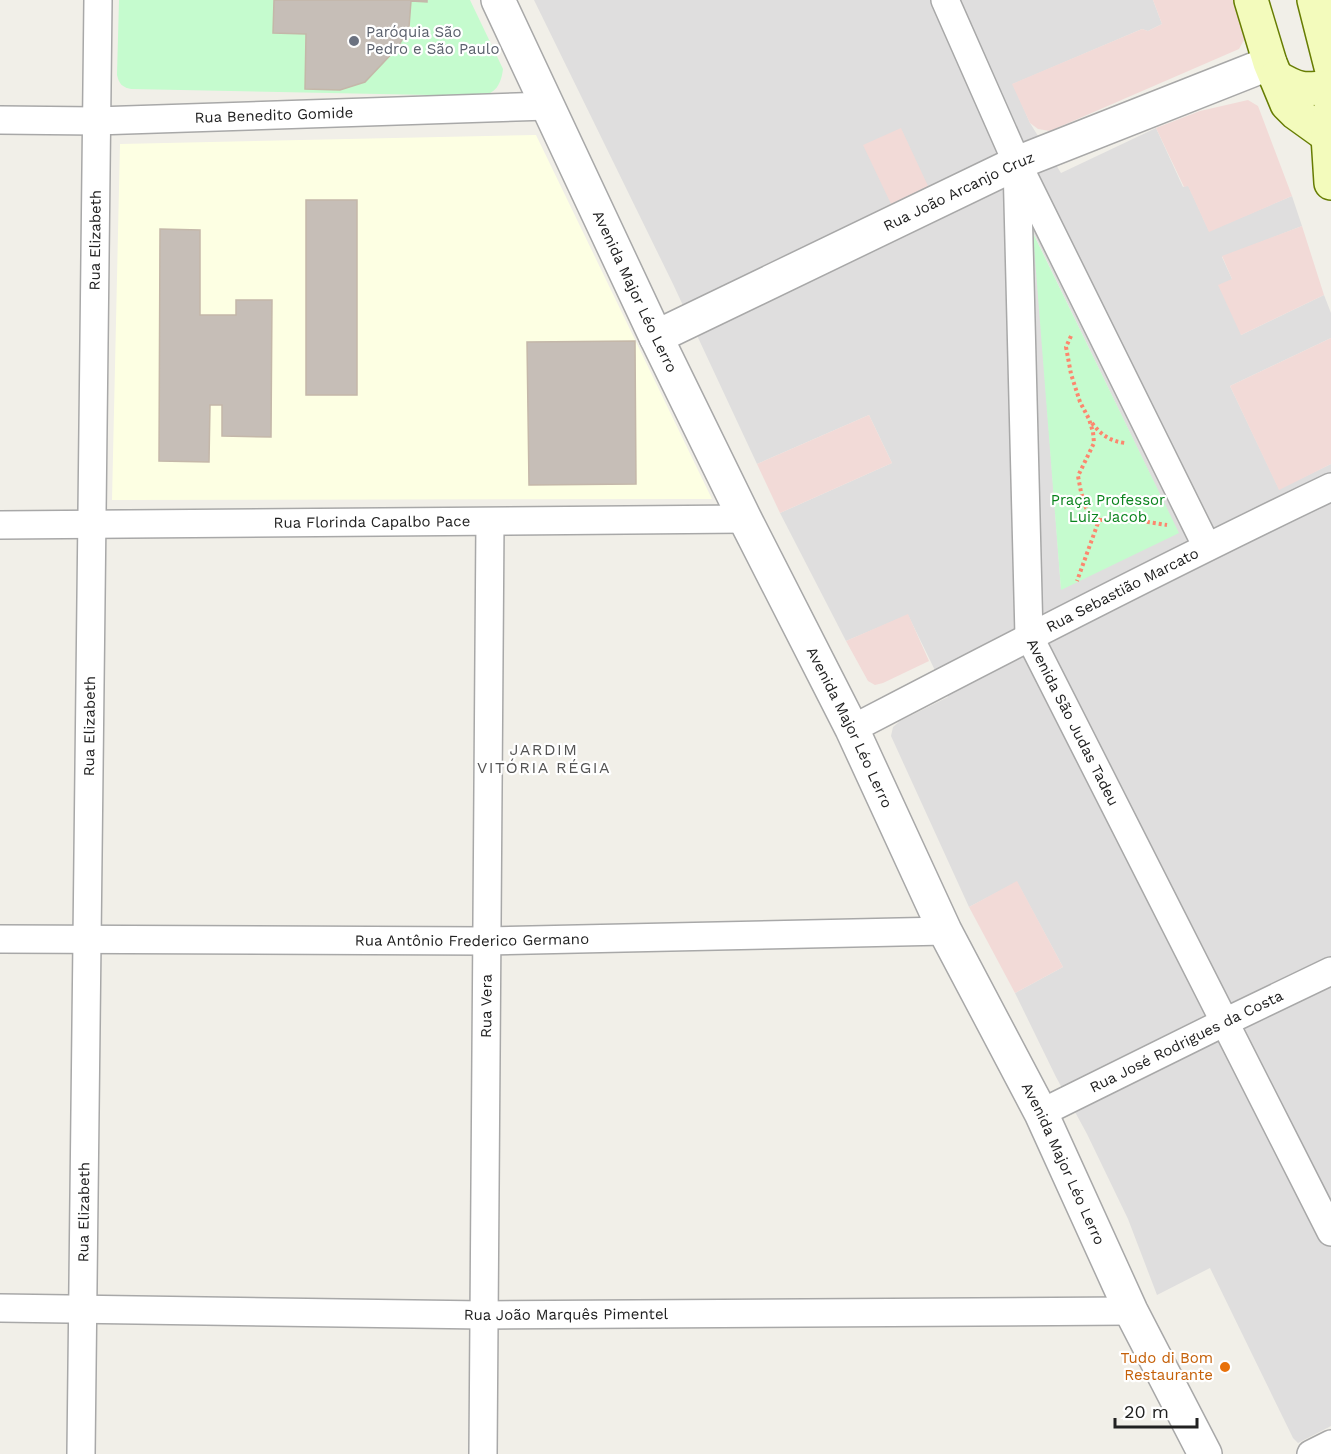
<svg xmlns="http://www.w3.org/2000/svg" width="1331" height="1454" font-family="'Work Sans',sans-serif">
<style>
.residential{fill:#dfdede;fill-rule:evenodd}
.commercial{fill:#f2dad7}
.education{fill:#fdffe3}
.park{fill:#c5fbce}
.building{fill:#c6beb7;stroke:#c4b7a9;stroke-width:1.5}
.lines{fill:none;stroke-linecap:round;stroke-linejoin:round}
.minor-casing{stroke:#a8a8a8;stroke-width:30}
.tertiary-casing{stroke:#a8a8a8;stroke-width:36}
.secondary-casing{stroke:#677d03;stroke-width:36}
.path{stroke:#fc876e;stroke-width:4;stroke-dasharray:3 3;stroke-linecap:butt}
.minor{stroke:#fff;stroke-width:27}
.tertiary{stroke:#fff;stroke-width:33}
.secondary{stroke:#f3fbbc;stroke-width:33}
.worship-dot{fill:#6b7280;stroke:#fff;stroke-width:2}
.food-dot{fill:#e8710a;stroke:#fff;stroke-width:2}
.labels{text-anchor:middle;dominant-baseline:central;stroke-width:4.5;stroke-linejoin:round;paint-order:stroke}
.worship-label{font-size:15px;fill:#5b616d;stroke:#fff;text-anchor:start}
.street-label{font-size:15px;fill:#212121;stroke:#fff}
.park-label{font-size:15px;fill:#0a841d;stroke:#fff}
.food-label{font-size:15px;fill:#c56008;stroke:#fff;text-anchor:end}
.neighbourhood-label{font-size:16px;letter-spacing:1.5px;fill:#545454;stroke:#fff}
</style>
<rect width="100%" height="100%" fill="#f1efe8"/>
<path class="residential" d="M 534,0 L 1153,0 L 1162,24 L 1148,31 L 1142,29 L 1013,84 L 1030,123 L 1061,173 L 1156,128 L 1183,187 L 1188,185 L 1209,231 L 1292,196 L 1302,226 L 1222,257 L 1232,279 L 1241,335 L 1324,295 L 1331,313 L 1331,338 L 1230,386 L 1279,489 L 1331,464 L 1331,1426 L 1298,1443 L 1293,1438 L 1210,1268 L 1157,1295 L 1128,1219 L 1087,1134 L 1056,1077 L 1015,993 L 1063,967 L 1017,882 L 969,907 L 891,736 L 893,727 L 900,721 L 948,697 L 908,615 L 846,641 L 780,513 L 892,463 L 869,415 L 757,464 L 673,284 ZM 1034,234 L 1178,532 L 1062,589 L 1061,589 Z"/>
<g class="commercial">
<polygon points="1153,0 1235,0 1241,18 1244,40 1239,49 1050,131 1038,129 1030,123 1012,84 1142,29 1148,31 1162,24"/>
<polygon points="1248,100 1258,106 1292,196 1209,232 1188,186 1184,187 1156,128 1200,111"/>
<polygon points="901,128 928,186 891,204 863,145"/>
<polygon points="1302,226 1324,295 1241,335 1218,285 1232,279 1222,256"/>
<polygon points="1331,338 1331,464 1279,490 1230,386"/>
<polygon points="869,415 892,463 780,513 757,464"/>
<polygon points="908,614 929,661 883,683 875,685 868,681 846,641"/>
<polygon points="1017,881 1063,967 1015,993 969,907"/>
</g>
<polygon class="education" points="536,135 712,499 112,500 120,144"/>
<g class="park">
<path d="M 119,0 L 470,0 L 503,69 C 501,84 496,94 480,96 L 131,89 C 122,87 119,84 117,75 Z"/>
<polygon points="1033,233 1179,533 1061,590"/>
</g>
<g class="building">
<polygon points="274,0 427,0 427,2 411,1 409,27 398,47 365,82 340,90 305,89 306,34 273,33"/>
<rect x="306" y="200" width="51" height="195"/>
<polygon points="160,229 200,230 200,315 236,315 236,300 272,300 271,437 222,436 222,405 210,405 209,462 159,461"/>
<polygon points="635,341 636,484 529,485 527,342"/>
</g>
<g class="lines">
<g class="minor-casing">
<g id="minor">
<path id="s1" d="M 945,0 L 1017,163 L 1029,636 L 1331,1232"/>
<path id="s2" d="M 0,120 L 96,121 L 548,106"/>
<polyline points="1021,171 1207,547"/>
<path id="s3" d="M 0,525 L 745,519"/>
<path id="s4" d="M 852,729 C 1011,646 1170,564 1331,487"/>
<path id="s5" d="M 0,939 L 487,941 L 945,931"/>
<path id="s6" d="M 1041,1113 L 1225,1022 L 1331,971"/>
<path id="s7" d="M 0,1308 L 484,1315 L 1131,1311"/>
<path id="s8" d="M 81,1454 L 98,0"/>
<path id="s9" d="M 483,1454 L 490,522"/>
<polyline points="1311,1454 1331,1444"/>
</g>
</g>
<g class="tertiary-casing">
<g id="tertiary">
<path id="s10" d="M 498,0 L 656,337 L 745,519 L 852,729 L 945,931 L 1041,1113 L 1131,1311 L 1205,1454"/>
<path id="s11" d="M 656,337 L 1017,163 L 1270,63"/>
</g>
</g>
<g class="secondary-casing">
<g id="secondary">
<polyline points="1251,0 1270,63 1287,104 1296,113 1328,136"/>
<polyline points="1314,0 1331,67"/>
<path d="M 1276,77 C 1300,91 1303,90 1331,87"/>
<polyline points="1331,107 1328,136 1331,183"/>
</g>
</g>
<g class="path">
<polyline points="1071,336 1066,347 1071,374 1080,402 1089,419 1093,432 1094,443 1078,476 1081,492 1086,508 1099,520 1077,581"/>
<path d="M 1092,423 C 1101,435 1110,441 1125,443"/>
<polyline points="1099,520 1135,520 1167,525"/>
</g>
<use href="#minor" class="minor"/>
<use href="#tertiary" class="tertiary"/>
<use href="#secondary" class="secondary"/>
</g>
<circle class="worship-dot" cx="354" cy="41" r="6"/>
<circle class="food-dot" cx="1225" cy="1367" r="6"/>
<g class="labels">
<g class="worship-label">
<text x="366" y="32">Paróquia São<tspan x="366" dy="17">Pedro e São Paulo</tspan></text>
</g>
<g class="street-label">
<text stroke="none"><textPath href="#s2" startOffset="274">Rua Benedito Gomide</textPath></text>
<text stroke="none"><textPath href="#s11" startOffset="336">Rua João Arcanjo Cruz</textPath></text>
<text stroke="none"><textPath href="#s8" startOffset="1214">Rua Elizabeth</textPath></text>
<text stroke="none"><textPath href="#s10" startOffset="322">Avenida Major Léo Lerro</textPath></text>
<text stroke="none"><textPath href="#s3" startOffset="372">Rua Florinda Capalbo Pace</textPath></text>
<text stroke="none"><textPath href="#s4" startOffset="304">Rua Sebastião Marcato</textPath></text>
<text stroke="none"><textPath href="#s1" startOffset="748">Avenida São Judas Tadeu</textPath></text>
<text stroke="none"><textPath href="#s8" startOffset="728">Rua Elizabeth</textPath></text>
<text stroke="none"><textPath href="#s10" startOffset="808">Avenida Major Léo Lerro</textPath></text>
<text stroke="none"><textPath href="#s5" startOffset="472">Rua Antônio Frederico Germano</textPath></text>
<text stroke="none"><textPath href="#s9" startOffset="448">Rua Vera</textPath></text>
<text stroke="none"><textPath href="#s6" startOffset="162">Rua José Rodrigues da Costa</textPath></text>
<text stroke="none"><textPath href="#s10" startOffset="1294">Avenida Major Léo Lerro</textPath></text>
<text stroke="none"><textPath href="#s8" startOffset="242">Rua Elizabeth</textPath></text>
<text stroke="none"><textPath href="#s7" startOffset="566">Rua João Marquês Pimentel</textPath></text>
</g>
<g class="park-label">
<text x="1108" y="500">Praça Professor<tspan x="1108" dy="17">Luiz Jacob</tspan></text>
</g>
<g class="food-label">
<text x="1213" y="1358">Tudo di Bom<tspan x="1213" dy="17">Restaurante</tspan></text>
</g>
<g class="neighbourhood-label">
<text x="544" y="749">JARDIM<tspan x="544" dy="18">VITÓRIA RÉGIA</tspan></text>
</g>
</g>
<path d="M1115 1418v9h82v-9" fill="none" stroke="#212121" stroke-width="3"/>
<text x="1124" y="1418" font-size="18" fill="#212121" stroke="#ffffff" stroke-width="4.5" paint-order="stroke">20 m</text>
</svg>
